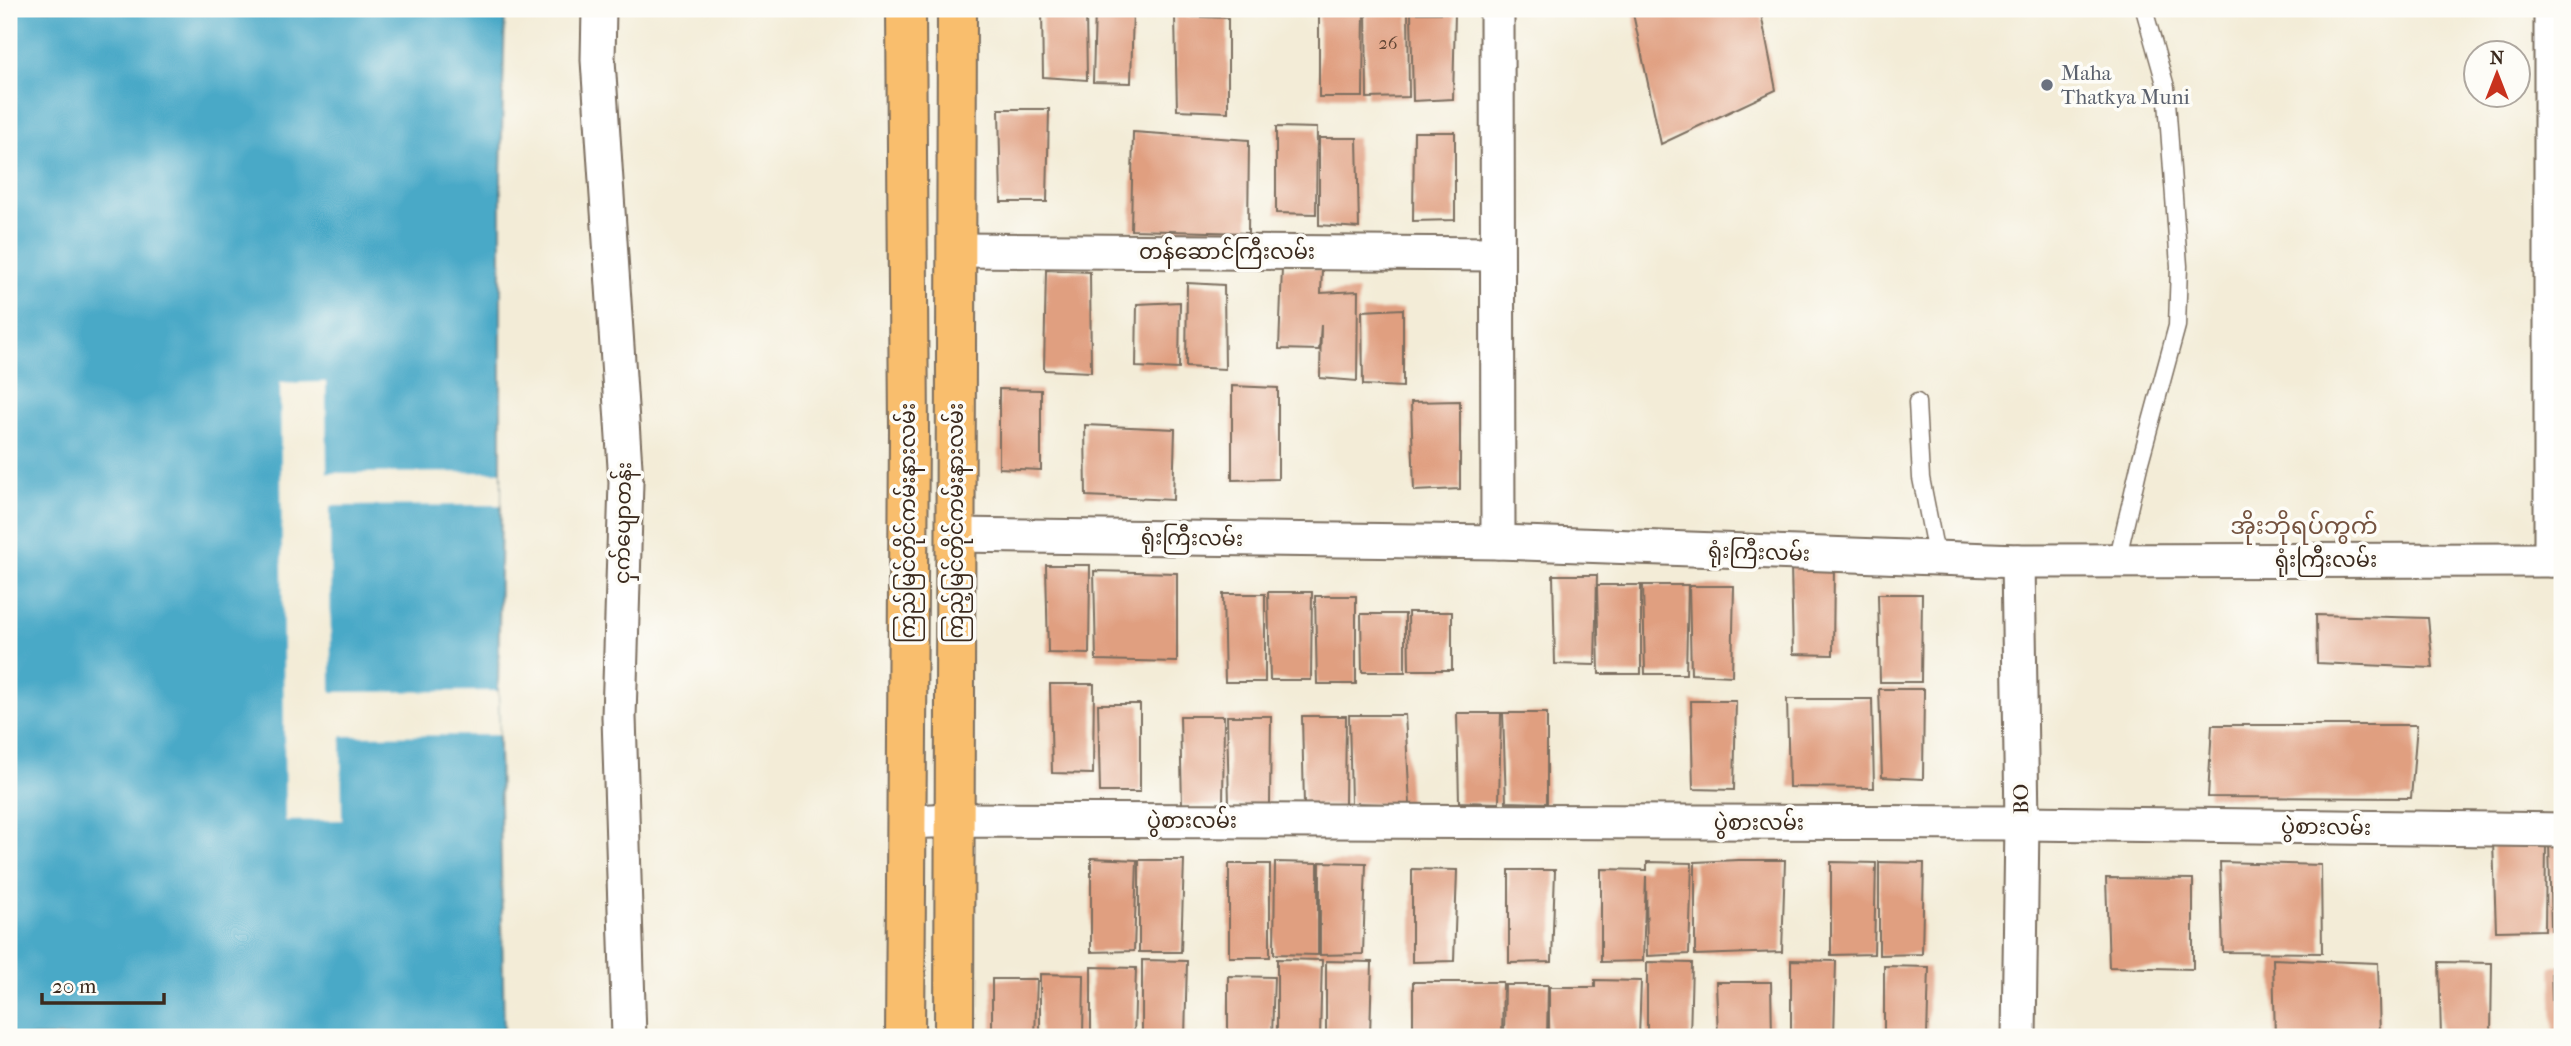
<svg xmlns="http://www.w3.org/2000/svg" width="2571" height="1046" font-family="'IM FELL French Canon','Noto Sans Myanmar',serif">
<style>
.water{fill:#48a9c7;stroke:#426a72;stroke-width:2}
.pier{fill:#f3ecd7}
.building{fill:#e09f80}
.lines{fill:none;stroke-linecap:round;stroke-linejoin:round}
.lane-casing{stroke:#7b6e5f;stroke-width:19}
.street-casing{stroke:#7b6e5f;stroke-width:37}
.primary-casing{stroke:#7b6e5f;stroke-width:42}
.lane{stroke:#fff;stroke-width:16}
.street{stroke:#fff;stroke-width:33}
.primary{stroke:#f9be6d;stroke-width:38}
.worship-dot{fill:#6b7280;stroke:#fdfcf7;stroke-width:2.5}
.labels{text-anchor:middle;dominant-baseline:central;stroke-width:7;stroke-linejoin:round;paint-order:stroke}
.number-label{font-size:18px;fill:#644736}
.worship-label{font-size:21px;fill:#5b616d;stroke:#fdfcf7;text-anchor:start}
.street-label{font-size:21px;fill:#3b2a1e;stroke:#fdfcf7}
.quarter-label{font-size:24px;fill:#755340;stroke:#fdfcf7}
</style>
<rect width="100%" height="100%" fill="#fdfcf7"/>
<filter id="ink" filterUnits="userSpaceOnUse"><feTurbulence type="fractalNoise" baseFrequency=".0143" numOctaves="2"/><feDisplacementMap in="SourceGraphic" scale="14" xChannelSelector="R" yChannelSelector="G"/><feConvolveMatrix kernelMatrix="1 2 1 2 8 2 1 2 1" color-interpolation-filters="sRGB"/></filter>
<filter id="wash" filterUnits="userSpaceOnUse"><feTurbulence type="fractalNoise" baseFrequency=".00686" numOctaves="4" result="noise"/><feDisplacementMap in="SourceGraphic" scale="28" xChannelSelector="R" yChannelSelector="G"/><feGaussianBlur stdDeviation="1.57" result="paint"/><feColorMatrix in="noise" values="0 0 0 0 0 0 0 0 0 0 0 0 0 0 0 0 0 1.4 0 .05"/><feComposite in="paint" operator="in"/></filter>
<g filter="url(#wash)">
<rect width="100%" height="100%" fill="#f3ecd7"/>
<polygon class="water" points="9,9 505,9 501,175 501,505 498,691 504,1037 9,1037"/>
<polygon class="pier" points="326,382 327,473 501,472 501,505 330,506 331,692 498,691 499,735 341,736 342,820 285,821 280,383"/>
<g id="blocks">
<g class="building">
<polygon points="1042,9 1086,9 1087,80 1043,77"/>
<polygon points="1095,9 1133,9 1131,83 1093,82"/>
<polygon points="1319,9 1364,9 1363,97 1319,97"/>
<polygon points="1366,9 1408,9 1409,97 1367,98"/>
<polygon points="1632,9 1760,9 1776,90 1661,144"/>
<polygon points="1411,13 1455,13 1453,99 1413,101"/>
<polygon points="1175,16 1228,18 1228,112 1177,110"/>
<polygon points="999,109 1049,109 1047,202 1001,202"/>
<polygon points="1276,127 1317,128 1316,214 1276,213"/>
<polygon points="1133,132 1249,140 1248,233 1131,230"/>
<polygon points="1414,132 1455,132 1455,220 1413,221"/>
<polygon points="1319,138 1357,138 1359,228 1319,225"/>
<polygon points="1282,268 1322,269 1321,293 1358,291 1357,381 1320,378 1321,325 1319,350 1279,349"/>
<polygon points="1046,270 1090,272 1091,372 1044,370"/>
<polygon points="1187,283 1224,285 1225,369 1186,367"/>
<polygon points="1180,302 1179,369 1136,367 1137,304"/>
<polygon points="1403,309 1403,387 1363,385 1362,311"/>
<polygon points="1232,386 1278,388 1278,479 1232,480"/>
<polygon points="999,389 1041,390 1041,470 999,468"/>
<polygon points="1460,401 1460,489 1414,491 1411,402"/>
<polygon points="1085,425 1175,429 1173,500 1086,496"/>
<polygon points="1046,565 1090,565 1089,654 1048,653"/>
<polygon points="1791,565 1834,565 1833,655 1793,654"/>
<polygon points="1094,571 1177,573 1177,662 1096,660"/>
<polygon points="1553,575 1597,575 1595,665 1555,664"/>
<polygon points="1597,585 1641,585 1641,674 1599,674"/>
<polygon points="1643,585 1688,585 1686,674 1645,674"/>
<polygon points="1689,586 1734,586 1732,676 1691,674"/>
<polygon points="1268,592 1312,592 1311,680 1270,680"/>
<polygon points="1223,594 1265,594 1265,682 1225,682"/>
<polygon points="1878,594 1922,594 1921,682 1880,682"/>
<polygon points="1315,596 1356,596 1356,684 1317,684"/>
<polygon points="1408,612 1452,612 1452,670 1409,670"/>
<polygon points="1361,614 1405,614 1405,672 1362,672"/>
<polygon points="2316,615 2428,618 2433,668 2317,663"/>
<polygon points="1050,684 1094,684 1093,774 1052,773"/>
<polygon points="1879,689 1924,689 1923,779 1882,777"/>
<polygon points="1787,699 1872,699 1874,788 1789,787"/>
<polygon points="1691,701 1736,701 1734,790 1693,789"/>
<polygon points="1098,704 1140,704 1140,792 1100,792"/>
<polygon points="1457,713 1501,713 1499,803 1459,802"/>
<polygon points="1503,713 1547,713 1547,803 1506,802"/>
<polygon points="1349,715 1405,715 1410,805 1351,803"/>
<polygon points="1180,716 1224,716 1223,806 1182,805"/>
<polygon points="1227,716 1271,716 1270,806 1229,805"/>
<polygon points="1302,716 1346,716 1345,806 1304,805"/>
<polygon points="2212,725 2417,725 2411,798 2208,797"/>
<polygon points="2493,841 2546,843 2545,930 2496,931"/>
<polygon points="2549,841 2562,841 2562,929 2551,930"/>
<polygon points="1091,858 1137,860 1134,951 1091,952"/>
<polygon points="1139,860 1184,860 1181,952 1139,952"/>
<polygon points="1739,860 1785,860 1782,952 1695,955 1695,862"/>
<polygon points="1275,862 1318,863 1318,955 1274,954"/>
<polygon points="1320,862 1366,863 1363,954 1320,955"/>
<polygon points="1647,862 1692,863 1689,954 1647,956 1646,876 1643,961 1601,962 1601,869 1647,870"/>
<polygon points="1831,862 1876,863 1874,954 1831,955"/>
<polygon points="1879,862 1924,863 1922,954 1879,955"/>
<polygon points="2220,862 2321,865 2322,953 2223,952"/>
<rect x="1229" y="864" width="41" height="93"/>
<polygon points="1412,869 1457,870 1454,961 1412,962"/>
<polygon points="1509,870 1555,870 1552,962 1509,963"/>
<polygon points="2106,878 2193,879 2193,969 2109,967"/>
<polygon points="1277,959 1322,960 1320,1037 1277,1037"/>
<polygon points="2273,959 2378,963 2380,1037 2275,1037"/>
<polygon points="1142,960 1187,961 1185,1037 1142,1037"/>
<polygon points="1791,960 1836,961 1834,1037 1791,1037"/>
<polygon points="1326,961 1372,962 1370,1037 1326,1037"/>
<polygon points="1647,962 1692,963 1690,1037 1647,1037"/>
<polygon points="2439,962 2492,963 2491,1037 2441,1037"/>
<polygon points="1884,966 1929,967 1927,1037 1884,1037"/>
<polygon points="2551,966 2562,966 2562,1037 2553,1037"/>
<polygon points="1091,967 1136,968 1134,1037 1091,1037"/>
<polygon points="1040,974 1084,975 1083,1037 1040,1037"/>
<polygon points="1228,976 1274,977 1272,1037 1228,1037"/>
<polygon points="992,979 1037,979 1035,1037 992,1037"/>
<polygon points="1595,980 1641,981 1639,1037 1594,1037 1594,1033 1549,1032 1549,987 1595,987"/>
<polygon points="1413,982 1503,982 1502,1037 1413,1037"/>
<polygon points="1716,982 1771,982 1772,1037 1718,1037"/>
<polygon points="1505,985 1548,985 1547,1037 1504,1037"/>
</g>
</g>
</g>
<g filter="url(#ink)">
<use href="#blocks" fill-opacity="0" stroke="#7b6e5f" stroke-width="2"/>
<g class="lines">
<g class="lane-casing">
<g id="lane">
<polyline points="1917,402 1921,478 1937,559"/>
<polyline points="2117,561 2140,462 2177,326 2179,266 2166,87 2144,9"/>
</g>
</g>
<g class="street-casing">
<g id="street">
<polyline points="599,9 598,60 626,482 619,717 629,1037"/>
<polyline points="1497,9 1498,542"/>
<polyline points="2551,9 2551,560"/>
<polyline points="957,250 1496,254"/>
<polyline points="956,535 1498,542 2018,561 2562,560"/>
<polyline points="2018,561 2022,823 2019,1037"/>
<polyline points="907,822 956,820 2022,823 2562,830"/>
</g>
</g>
<g class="primary-casing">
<g id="primary">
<polyline points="905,1037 909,432 906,9"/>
<polyline points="954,1037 957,9"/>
</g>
</g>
<use href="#lane" class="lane"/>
<use href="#street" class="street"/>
<use href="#primary" class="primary"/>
</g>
</g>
<circle class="worship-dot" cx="2047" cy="85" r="7"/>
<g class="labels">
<g class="number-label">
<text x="1388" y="43">26</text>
</g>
<g class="worship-label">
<text x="2061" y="73">Maha<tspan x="2061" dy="24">Thatkya Muni</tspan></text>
</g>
<g class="street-label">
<text x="1227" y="252">တန်ဆောင်ကြီးလမ်း</text>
<text transform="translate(623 523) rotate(-89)">ငှက်ပျောတန်း</text>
<text transform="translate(908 523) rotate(-90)">ကြည်မြင်တိုင်ကမ်းနားလမ်း</text>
<text transform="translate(956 523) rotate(-90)">ကြည့်မြင်တိုင်ကမ်းနားလမ်း</text>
<text transform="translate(1192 538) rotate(1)">ရုံးကြီးလမ်း</text>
<text transform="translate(1759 552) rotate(2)">ရုံးကြီးလမ်း</text>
<text x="2326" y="560">ရုံးကြီးလမ်း</text>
<text transform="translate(2021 799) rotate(-91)">BO</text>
<text x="1192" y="821">ပွဲစားလမ်း</text>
<text x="1759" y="823">ပွဲစားလမ်း</text>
<text transform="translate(2326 827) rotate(1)">ပွဲစားလမ်း</text>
</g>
<g class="quarter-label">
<text x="2304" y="526">အိုးဘိုရပ်ကွက်</text>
</g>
</g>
<rect width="2571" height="1046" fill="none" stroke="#fdfcf7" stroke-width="35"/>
<g transform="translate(2497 74)"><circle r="33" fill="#fdfcf7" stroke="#afa8a0" stroke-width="2"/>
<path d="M0-5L12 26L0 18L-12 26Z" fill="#c8321e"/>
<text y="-10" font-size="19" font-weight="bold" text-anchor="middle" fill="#3b2a1e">N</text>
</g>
<path d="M42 993v10h122v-10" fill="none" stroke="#3b2a1e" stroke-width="3.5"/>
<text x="52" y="993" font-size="21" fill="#3b2a1e" stroke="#fdfcf7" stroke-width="5" paint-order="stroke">20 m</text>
</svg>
